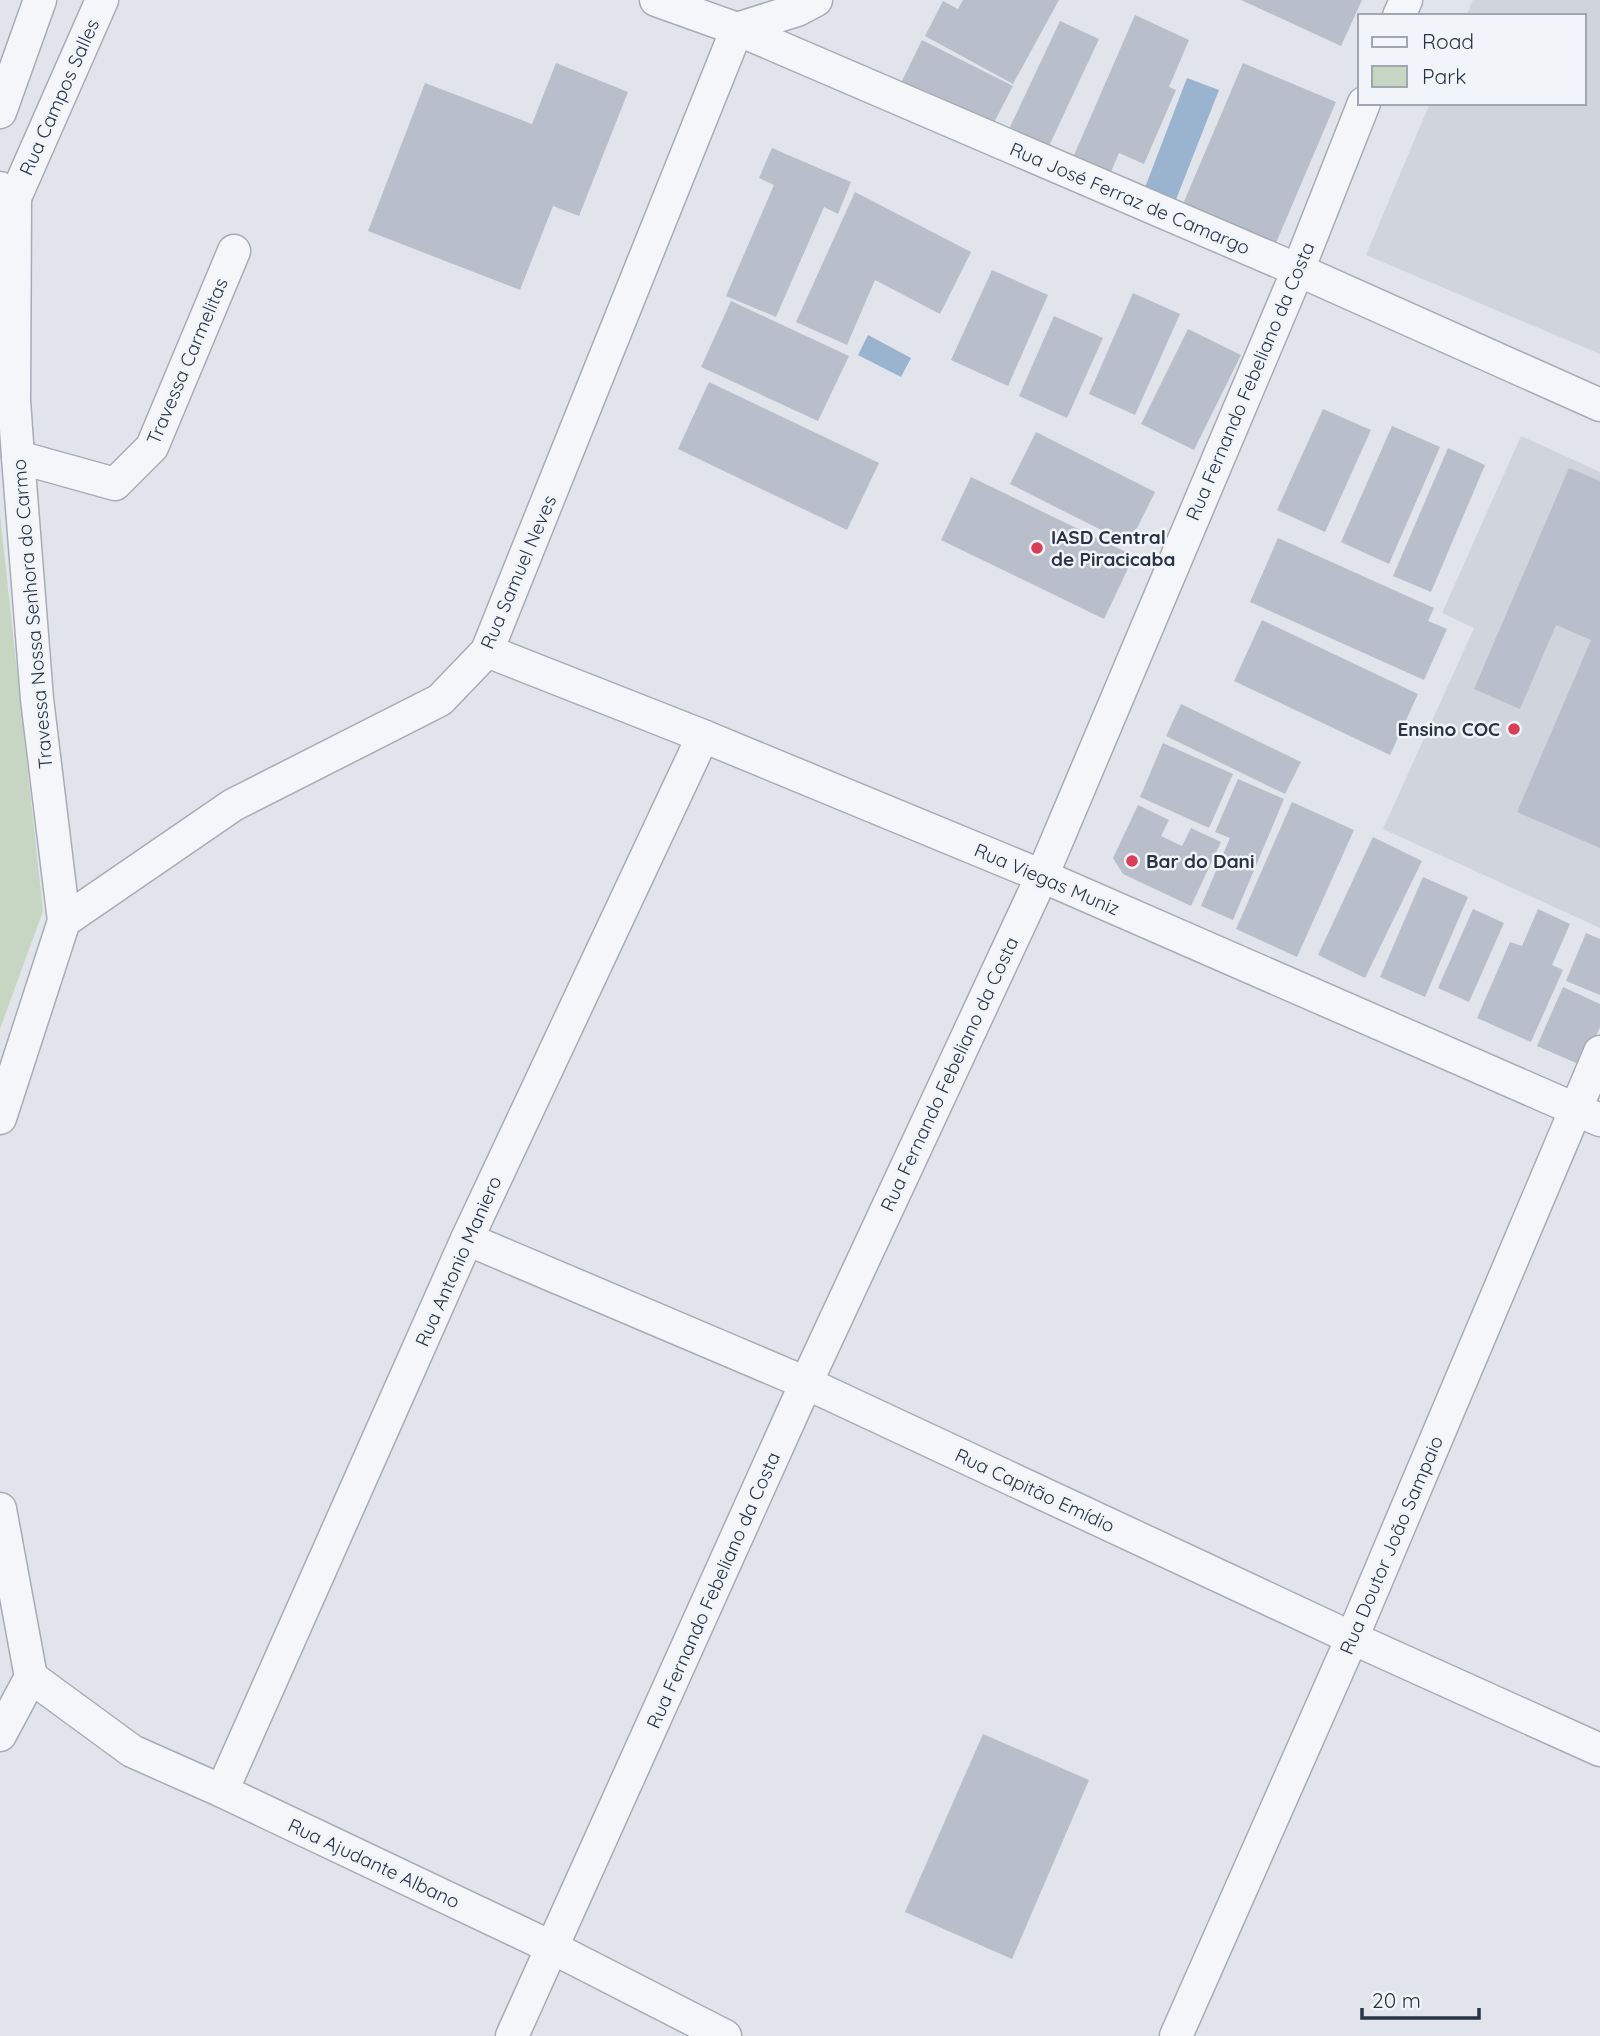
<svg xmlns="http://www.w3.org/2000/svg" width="1600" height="2036" font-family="Quicksand,sans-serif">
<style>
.built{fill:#cfd4dd}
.green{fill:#c7d6c2}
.water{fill:#9ab3ce}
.building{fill:#b8beca}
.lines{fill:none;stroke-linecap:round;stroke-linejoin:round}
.minor-casing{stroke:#a6acb6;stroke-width:35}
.minor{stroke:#f5f6f9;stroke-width:32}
.poi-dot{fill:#da3d55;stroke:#f1f4f8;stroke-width:2.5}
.labels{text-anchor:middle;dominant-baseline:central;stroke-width:5;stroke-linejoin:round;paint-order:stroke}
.street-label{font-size:19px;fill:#283345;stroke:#f1f4f8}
.poi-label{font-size:19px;font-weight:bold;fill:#283345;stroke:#f1f4f8;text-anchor:start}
</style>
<rect width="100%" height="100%" fill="#e1e5eb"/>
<g class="built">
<polygon points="1473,0 1600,0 1600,354 1366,255 1430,103 1584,103 1584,16 1466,16"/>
<polygon points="1521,436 1600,472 1600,928 1383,829 1474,628 1442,613"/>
</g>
<polygon class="green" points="0,514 43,911 0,1029"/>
<g class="water">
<polygon points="1187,78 1219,90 1175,202 1144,190"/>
<polygon points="868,335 911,358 901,377 858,355"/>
</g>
<g class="building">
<polygon points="963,0 1059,0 1013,84 925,36 943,1 958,9"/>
<polygon points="1241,0 1362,0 1341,46"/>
<polygon points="1135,15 1189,40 1169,87 1176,90 1144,164 1119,153 1108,179 1071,162"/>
<polygon points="1060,21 1099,39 1049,146 1010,127"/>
<polygon points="922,40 1013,86 991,128 901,83"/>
<polygon points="556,63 628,92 579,216 553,206 520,290 368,231 425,83 532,124"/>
<polygon points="1243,63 1336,102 1276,243 1183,204"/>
<polygon points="772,148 851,182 838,214 824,207 776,317 726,296 774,185 759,178"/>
<polygon points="855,192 971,252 940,314 875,280 847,345 796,322"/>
<polygon points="992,270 1048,295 1008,386 951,360"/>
<polygon points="1133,293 1180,314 1135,415 1089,394"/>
<polygon points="731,301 849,356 818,421 701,367"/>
<polygon points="1054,316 1103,338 1067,418 1019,396"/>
<polygon points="1188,329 1241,355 1194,450 1141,424"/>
<polygon points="709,382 879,463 847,530 678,449"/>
<polygon points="1323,409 1371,430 1325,532 1277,510"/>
<polygon points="1392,426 1440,447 1389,564 1341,542"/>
<polygon points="1036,432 1155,492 1129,544 1010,484"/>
<polygon points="1448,448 1485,465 1431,592 1393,576"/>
<polygon points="1569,468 1600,481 1600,848 1517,812 1591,640 1556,625 1520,709 1474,689"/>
<polygon points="971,477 1134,556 1104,619 941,540"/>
<polygon points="1278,538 1434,608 1428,621 1447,629 1424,680 1250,602"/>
<polygon points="1262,620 1418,694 1390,755 1234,681"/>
<polygon points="1181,704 1301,762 1285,794 1166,736"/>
<polygon points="1163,743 1233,774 1209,828 1140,797"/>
<polygon points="1238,779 1284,799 1233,920 1201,906 1230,838 1215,832"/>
<polygon points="1292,802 1354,830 1297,957 1236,929"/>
<polygon points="1138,805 1169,820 1161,836 1182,846 1191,828 1221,842 1191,906 1123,874 1113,858"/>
<polygon points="1373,837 1422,861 1365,978 1318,955"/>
<polygon points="1423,877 1468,897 1425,997 1380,977"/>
<polygon points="1473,909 1504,923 1469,1002 1438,988"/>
<polygon points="1538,909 1570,924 1552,965 1563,970 1531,1042 1477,1018 1510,942 1522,946"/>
<polygon points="1586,933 1600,939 1600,995 1566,981"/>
<polygon points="1563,987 1600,1004 1600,1027 1583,1066 1537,1046"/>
<polygon points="983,1734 1089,1780 1012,1959 905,1912"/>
</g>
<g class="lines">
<g class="minor-casing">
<g id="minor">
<polyline points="656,0 737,29 1298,270 1600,405"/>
<polyline points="1399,16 1406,0"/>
<polyline points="0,112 40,0"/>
<polyline points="0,188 15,199 14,400 18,457 37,699 64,921"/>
<polyline points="6,218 102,0"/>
<polyline points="18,457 115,484 152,447 234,251"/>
<polyline points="487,651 703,736 1042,876 1600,1120"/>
<polyline points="0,1118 64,921 233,805 440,700 487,651 737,29 797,10 816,0"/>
<polyline points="467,1239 806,1383 1352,1638 1600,1750"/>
<polyline points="0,1509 31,1677 0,1735"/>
<polyline points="31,1677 132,1751 222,1791 553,1948 725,2036"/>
<polyline points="222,1791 467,1239 703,736"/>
<polyline points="512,2036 806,1383 1042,876 1298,270 1364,103"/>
<polyline points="1176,2036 1352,1638 1600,1052"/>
</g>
</g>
<use href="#minor" class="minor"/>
</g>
<g class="poi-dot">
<circle cx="1037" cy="548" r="7"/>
<circle cx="1514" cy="729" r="7"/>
<circle cx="1132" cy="861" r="7"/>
</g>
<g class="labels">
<g class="street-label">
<text transform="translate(59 97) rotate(-66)">Rua Campos Salles</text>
<text transform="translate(1130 198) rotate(23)">Rua José Ferraz de Camargo</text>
<text transform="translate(187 361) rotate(-67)">Travessa Carmelitas</text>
<text transform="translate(1250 381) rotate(-67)">Rua Fernando Febeliano da Costa</text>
<text transform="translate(518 572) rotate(-67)">Rua Samuel Neves</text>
<text transform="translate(32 614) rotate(-95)">Travessa Nossa Senhora do Carmo</text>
<text transform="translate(1047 879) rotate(23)">Rua Viegas Muniz</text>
<text transform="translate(949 1074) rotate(-65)">Rua Fernando Febeliano da Costa</text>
<text transform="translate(458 1261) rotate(-66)">Rua Antonio Maniero</text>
<text transform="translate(1035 1490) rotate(25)">Rua Capitão Emídio</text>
<text transform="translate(1391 1545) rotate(-67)">Rua Doutor João Sampaio</text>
<text transform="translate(713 1590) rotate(-66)">Rua Fernando Febeliano da Costa</text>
<text transform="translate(374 1863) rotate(25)">Rua Ajudante Albano</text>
</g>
<g class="poi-label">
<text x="1051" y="537">IASD Central<tspan x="1051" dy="22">de Piracicaba</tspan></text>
<text x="1500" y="729" text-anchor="end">Ensino COC</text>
<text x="1146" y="861">Bar do Dani</text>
</g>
</g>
<rect x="1358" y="14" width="228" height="91" fill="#f1f4f8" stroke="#a1a7b0" stroke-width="2"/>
<rect x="1372" y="37" width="35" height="10" fill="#f5f6f9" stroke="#a1a7b0" stroke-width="2"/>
<text x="1422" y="49" font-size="21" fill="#283345">Road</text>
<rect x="1372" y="66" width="35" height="21" fill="#c7d6c2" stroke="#a1a7b0" stroke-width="2"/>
<text x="1422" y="84" font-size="21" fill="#283345">Park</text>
<path d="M1362 2008v10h117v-10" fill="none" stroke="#283345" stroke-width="3.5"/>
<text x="1372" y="2008" font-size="21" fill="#283345" stroke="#f1f4f8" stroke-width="5" paint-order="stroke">20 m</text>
</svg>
